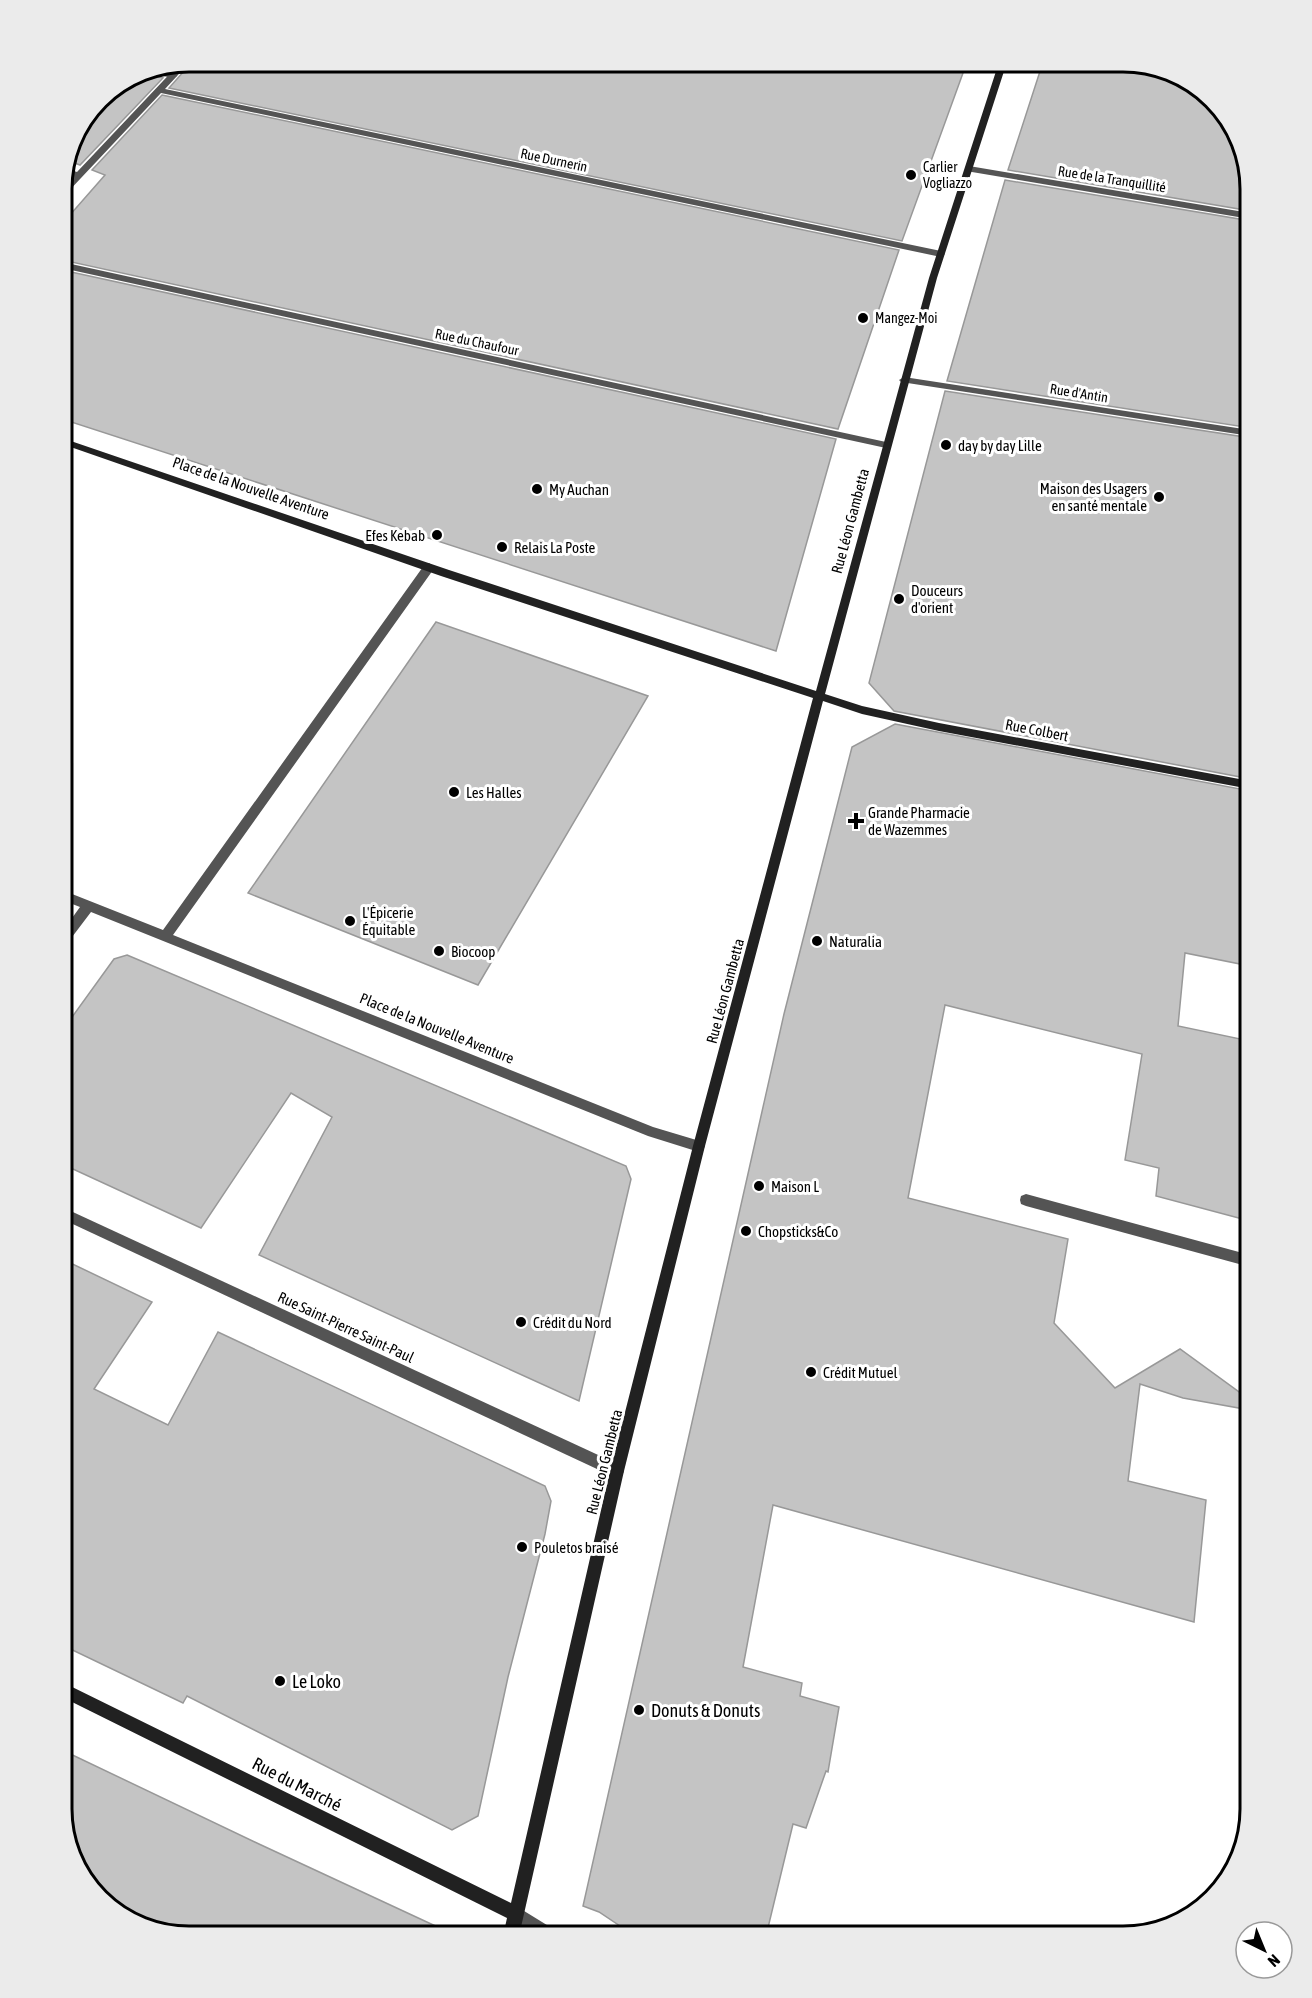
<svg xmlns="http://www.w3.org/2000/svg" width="1312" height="1998" font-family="'Asap Condensed',sans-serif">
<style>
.building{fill:#c4c4c4;stroke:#989898;stroke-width:1.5}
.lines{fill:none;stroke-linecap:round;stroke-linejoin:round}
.lane{fill:#545454;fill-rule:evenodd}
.street{fill:#545454;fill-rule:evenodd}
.secondary{fill:#212121;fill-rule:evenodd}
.poi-dot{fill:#000;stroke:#fff;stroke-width:2}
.labels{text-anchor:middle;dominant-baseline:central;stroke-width:6;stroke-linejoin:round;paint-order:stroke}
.far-street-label{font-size:14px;fill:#000;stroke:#fff}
.far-poi-label{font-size:14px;fill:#000;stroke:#fff;text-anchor:start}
.poi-label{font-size:15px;fill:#000;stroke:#fff;text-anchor:start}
.street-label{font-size:15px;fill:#000;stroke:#fff}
.near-poi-label{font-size:18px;fill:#000;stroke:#fff;text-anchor:start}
.near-street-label{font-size:18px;fill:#000;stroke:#fff}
.rim{fill:none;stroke:#000;stroke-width:3}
</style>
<rect width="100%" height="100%" fill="#fff"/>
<g class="building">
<polygon points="192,62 967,62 902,241 169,88"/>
<polygon points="1043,62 1111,62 1109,68 1188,80 1234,125 1251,189 1251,211 1008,170"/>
<polygon points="176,64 169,72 157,69 156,76 163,78 80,165 67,160 71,140 99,99 140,71"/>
<polygon points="162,95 899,250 838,429 62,260 62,224 105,175 92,170"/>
<polygon points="1005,180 1251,221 1251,428 947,381"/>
<polygon points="62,270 836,439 776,651 62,419"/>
<polygon points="945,391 1251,438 1251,779 894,711 869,683"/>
<polygon points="436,622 648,696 478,985 248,893"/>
<polygon points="895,724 1251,791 1250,966 1185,953 1178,1026 1250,1041 1250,1221 1156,1196 1159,1168 1125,1160 1142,1054 945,1005 908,1198 1068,1239 1054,1323 1115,1388 1180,1349 1250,1400 1250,1410 1183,1398 1140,1384 1128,1481 1206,1500 1194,1622 773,1505 743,1667 802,1683 800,1696 839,1707 828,1772 826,1771 806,1828 793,1824 766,1936 635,1936 599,1912 583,1906 784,1014 852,747"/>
<polygon points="127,955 626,1166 631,1179 579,1401 259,1255 332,1117 291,1093 201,1228 62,1164 62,1031 114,959"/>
<polygon points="62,1259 152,1302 94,1389 168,1425 218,1332 545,1486 551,1501 545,1534 508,1677 478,1816 452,1830 187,1696 183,1703 62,1645"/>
<polygon points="62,1750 259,1844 457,1936 181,1936 125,1919 78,1873 62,1809"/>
</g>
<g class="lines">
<g class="lane">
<polygon points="982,62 1003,62 1006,64 1002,66"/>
<polygon points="158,71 177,76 173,78 158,75"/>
<polygon points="1026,1194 1250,1255 1250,1267 1026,1206 1021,1204 1020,1200 1021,1196"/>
</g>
<g class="street">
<polygon points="190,62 165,89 941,251 945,254 941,257 161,93 65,195 62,196 62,188 73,177 64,173 65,168 77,172 180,63"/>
<polygon points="969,166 1250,213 1250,219 966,171 966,167"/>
<polygon points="62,262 886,442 891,445 886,448 62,268"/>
<polygon points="904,377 1250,430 1250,436 901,382 899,380"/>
<polygon points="429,563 434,567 433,570 173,935 653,1127 703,1142 705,1146 703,1150 699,1152 648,1136 91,912 66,945 62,946 62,932 80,907 62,900 62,890 163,930 425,564"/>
<polygon points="62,1207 622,1466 624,1471 622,1476 617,1478 612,1476 62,1219"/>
<polygon points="516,1906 555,1930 557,1936 535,1936 510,1920 508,1914 510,1908"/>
</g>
<polygon class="secondary" points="999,62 1007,62 937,278 825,694 862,706 939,723 1250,781 1250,789 939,731 862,714 823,701 705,1146 624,1471 519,1936 503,1936 507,1918 62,1697 62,1682 511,1903 610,1471 693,1146 813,698 441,576 62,444 62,438 449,570 816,691 929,278"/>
</g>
<g class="poi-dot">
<circle cx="911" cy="175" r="6"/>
<circle cx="863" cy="318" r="6"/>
<circle cx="946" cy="445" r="6"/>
<circle cx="537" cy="489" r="6"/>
<circle cx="1159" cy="497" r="6"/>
<circle cx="437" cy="535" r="6"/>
<circle cx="502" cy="547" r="6"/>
<circle cx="899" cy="599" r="6"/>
<circle cx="454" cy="792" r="6"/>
<path d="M853 812h6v6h6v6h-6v6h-6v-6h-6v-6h6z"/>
<circle cx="350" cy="921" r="6"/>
<circle cx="817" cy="941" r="6"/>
<circle cx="439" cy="951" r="6"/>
<circle cx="759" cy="1186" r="6"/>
<circle cx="746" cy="1231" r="6"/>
<circle cx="521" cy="1322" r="6"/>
<circle cx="811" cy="1372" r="6"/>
<circle cx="522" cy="1547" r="6"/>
<circle cx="280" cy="1681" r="6"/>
<circle cx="639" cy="1710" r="6"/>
</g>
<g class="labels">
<g class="far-street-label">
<text transform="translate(554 160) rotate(12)">Rue Durnerin</text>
<text transform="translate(1112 179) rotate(9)">Rue de la Tranquillité</text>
<text transform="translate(477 342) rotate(12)">Rue du Chaufour</text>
<text transform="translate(1079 393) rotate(9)">Rue d'Antin</text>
</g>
<g class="far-poi-label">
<text x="923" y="167">Carlier<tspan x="923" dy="16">Vogliazzo</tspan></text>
<text x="875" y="318">Mangez-Moi</text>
</g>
<g class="poi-label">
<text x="958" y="445">day by day Lille</text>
<text x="1147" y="488" text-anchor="end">Maison des Usagers<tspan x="1147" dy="17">en santé mentale</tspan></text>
<text x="549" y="489">My Auchan</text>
<text x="425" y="535" text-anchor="end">Efes Kebab</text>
<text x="514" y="547">Relais La Poste</text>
<text x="911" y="590">Douceurs<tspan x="911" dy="17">d'orient</tspan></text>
<text x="466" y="792">Les Halles</text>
<text x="868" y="812">Grande Pharmacie<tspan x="868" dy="17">de Wazemmes</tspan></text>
<text x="362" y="912">L'Épicerie<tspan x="362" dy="17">Équitable</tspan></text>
<text x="829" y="941">Naturalia</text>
<text x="451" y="951">Biocoop</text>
<text x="771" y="1186">Maison L</text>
<text x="758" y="1231">Chopsticks&amp;Co</text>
<text x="533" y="1322">Crédit du Nord</text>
<text x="823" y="1372">Crédit Mutuel</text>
<text x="534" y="1547">Pouletos braisé</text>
</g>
<g class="street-label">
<text transform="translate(251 488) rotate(19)">Place de la Nouvelle Aventure</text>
<text transform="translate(850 521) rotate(-75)">Rue Léon Gambetta</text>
<text transform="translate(1037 730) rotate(11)">Rue Colbert</text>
<text transform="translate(725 991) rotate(-75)">Rue Léon Gambetta</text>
<text transform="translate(437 1028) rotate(22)">Place de la Nouvelle Aventure</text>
<text transform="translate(346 1327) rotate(25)">Rue Saint-Pierre Saint-Paul</text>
<text transform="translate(604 1462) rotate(-76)">Rue Léon Gambetta</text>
</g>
<g class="near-poi-label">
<text x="292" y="1681">Le Loko</text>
<text x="651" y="1710">Donuts &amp; Donuts</text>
</g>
<g class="near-street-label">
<text transform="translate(297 1784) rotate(27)">Rue du Marché</text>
</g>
</g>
<path d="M0 0H1312V1998H0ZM189 72H1123A117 117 0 0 1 1240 189V1809A117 117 0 0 1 1123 1926H189A117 117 0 0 1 72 1809V189A117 117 0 0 1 189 72Z" fill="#ebebeb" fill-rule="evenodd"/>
<path class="rim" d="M189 72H1123A117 117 0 0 1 1240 189V1809A117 117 0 0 1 1123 1926H189A117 117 0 0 1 72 1809V189A117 117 0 0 1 189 72Z"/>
<g transform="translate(1264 1950) rotate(137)"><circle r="28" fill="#ffffff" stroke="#999999" stroke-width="1.5"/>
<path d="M0-4.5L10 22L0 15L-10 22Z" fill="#000000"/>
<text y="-9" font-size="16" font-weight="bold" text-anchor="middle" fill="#000000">N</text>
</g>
</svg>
